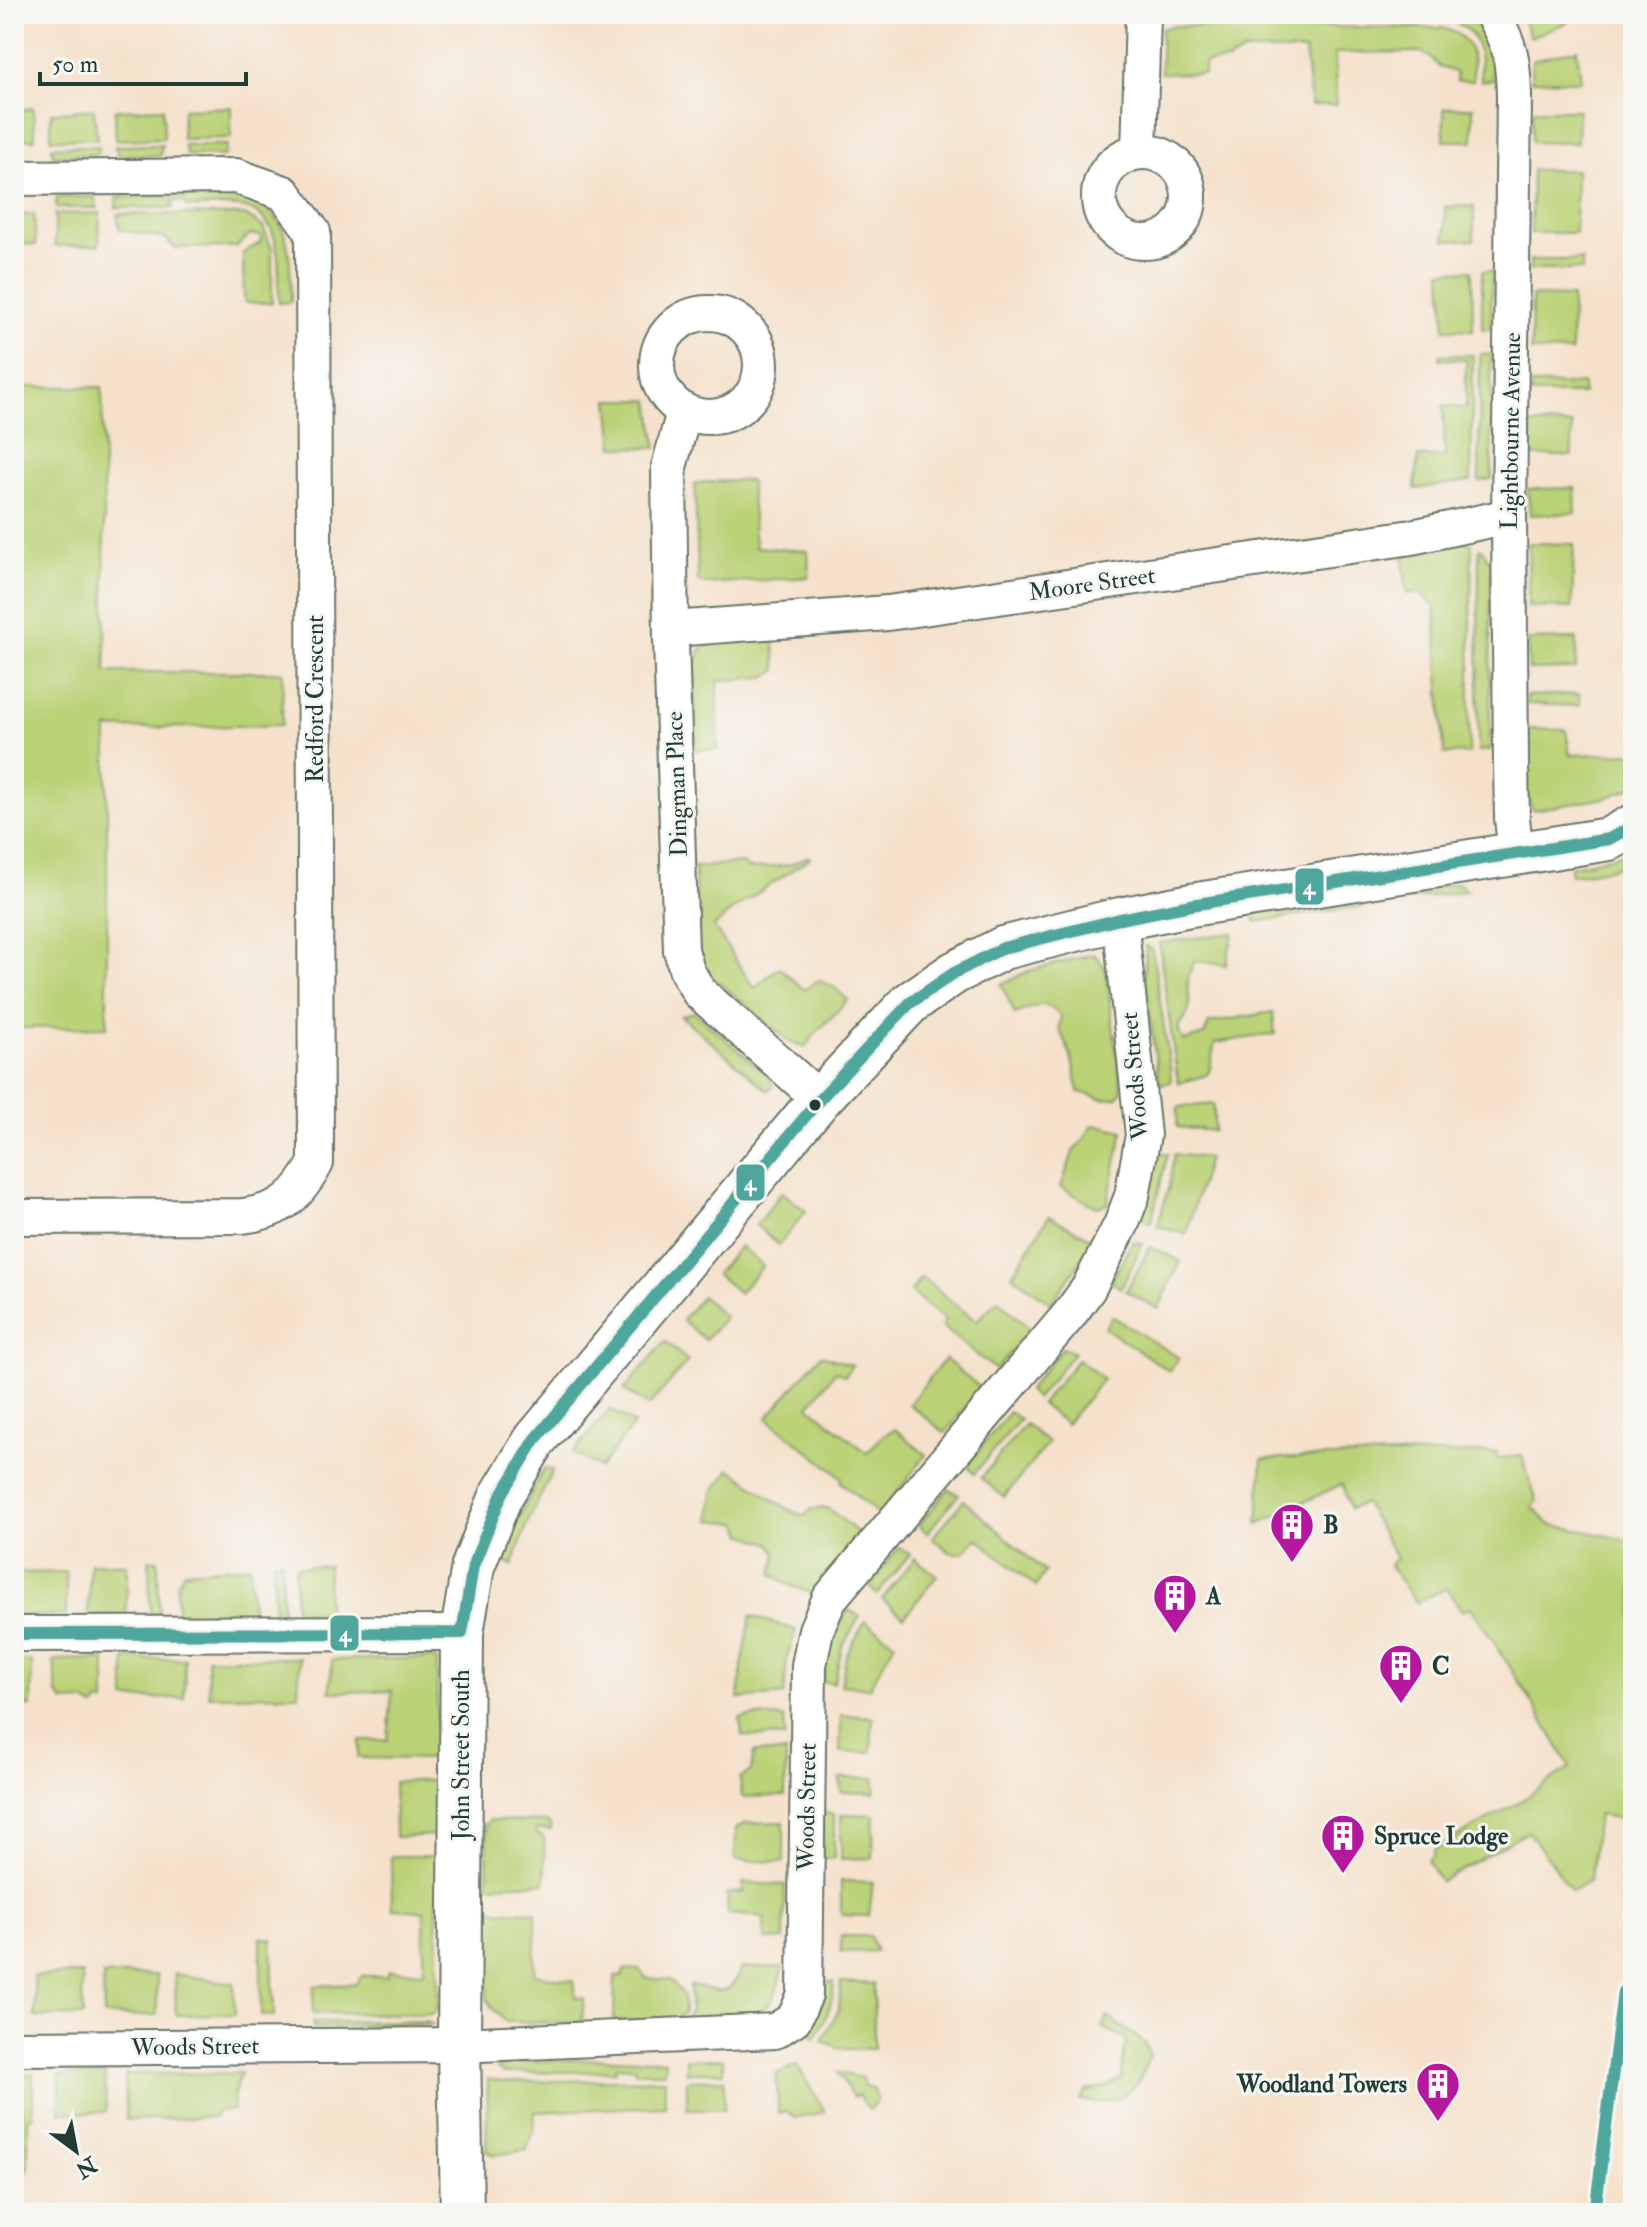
<svg xmlns="http://www.w3.org/2000/svg" width="1647" height="2227" font-family="'IM FELL Double Pica',serif">
<style>
.green{fill:#bad176;stroke:#6c8755;stroke-width:2}
.lines{fill:none;stroke-linecap:round;stroke-linejoin:round}
.minor-casing{stroke:#6a7669;stroke-width:38}
.tertiary-casing{stroke:#6a7669;stroke-width:46}
.minor{stroke:#fff;stroke-width:34}
.tertiary{stroke:#fff;stroke-width:42}
.bus-1-casing{stroke:#f6f6f2;stroke-width:18}
.bus-1{stroke:#4fa69c;stroke-width:12}
.bus-dot{fill:#1f3d34;stroke:#f6f6f2;stroke-width:3}
.labels{text-anchor:middle;dominant-baseline:central;stroke-width:6;stroke-linejoin:round;paint-order:stroke}
.street-label{font-size:24px;fill:#1f3d34;stroke:#f6f6f2}
.poi-label{font-size:24px;font-weight:bold;fill:#1f3d34;stroke:#f6f6f2;text-anchor:start}
.line-badge{stroke:#f6f6f2;stroke-width:3}
.badge-label{font-size:22px;text-anchor:middle;font-weight:bold;fill:#fff}
</style>
<rect width="100%" height="100%" fill="#f6f6f2"/>
<filter id="ink" filterUnits="userSpaceOnUse"><feTurbulence type="fractalNoise" baseFrequency=".0125" numOctaves="2"/><feDisplacementMap in="SourceGraphic" scale="16" xChannelSelector="R" yChannelSelector="G"/><feConvolveMatrix kernelMatrix="1 2 1 2 8 2 1 2 1" color-interpolation-filters="sRGB"/></filter>
<filter id="wash" filterUnits="userSpaceOnUse"><feTurbulence type="fractalNoise" baseFrequency=".006" numOctaves="4" result="noise"/><feDisplacementMap in="SourceGraphic" scale="32" xChannelSelector="R" yChannelSelector="G"/><feGaussianBlur stdDeviation="1.8" result="paint"/><feColorMatrix in="noise" values="0 0 0 0 0 0 0 0 0 0 0 0 0 0 0 0 0 1.4 0 .05"/><feComposite in="paint" operator="in"/></filter>
<g filter="url(#wash)">
<rect width="100%" height="100%" fill="#f5e1cb"/>
<g class="green">
<polygon points="917,14 1113,14 1116,16 1110,19 916,18"/>
<rect x="1167" y="14" width="142" height="4"/>
<path d="M 1324,14 L 1467,14 C 1492,29 1494,53 1493,80 L 1481,81 C 1480,47 1479,28 1442,17 L 1324,18 Z"/>
<polygon points="1528,14 1573,14 1576,19 1530,37 1522,18"/>
<path d="M 1172,26 L 1443,28 C 1472,37 1474,53 1473,81 L 1457,81 L 1455,72 L 1439,67 L 1431,58 L 1421,52 L 1335,53 L 1336,105 L 1311,105 L 1305,51 L 1246,51 L 1227,61 L 1204,63 L 1204,74 L 1161,73 L 1161,29 Z"/>
<polygon points="1577,49 1581,81 1531,80 1532,60"/>
<polygon points="231,107 231,138 182,139 183,109"/>
<polygon points="1473,107 1473,141 1444,141 1444,108"/>
<polygon points="33,108 35,139 14,139 14,111"/>
<polygon points="163,108 164,138 116,140 115,110"/>
<polygon points="94,109 97,139 51,139 51,113"/>
<polygon points="1532,110 1578,110 1577,143 1532,142"/>
<polygon points="162,145 160,156 118,155 115,146"/>
<polygon points="184,145 227,145 224,156 187,155"/>
<polygon points="52,146 99,146 98,154 53,156"/>
<polygon points="1532,170 1576,170 1575,233 1531,233"/>
<path d="M 233,196 C 294,204 290,254 291,302 L 279,303 C 278,272 286,219 245,208 C 228,204 205,208 187,207 L 185,201 L 172,202 L 173,208 L 116,208 L 117,197 Z"/>
<polygon points="57,197 94,197 98,208 56,208"/>
<polygon points="1474,206 1474,240 1445,240 1445,207"/>
<polygon points="100,213 99,245 55,246 55,214"/>
<polygon points="34,214 36,245 14,244 14,215"/>
<polygon points="117,214 245,215 263,227 272,249 272,303 246,303 244,298 243,253 260,243 262,238 259,235 250,235 236,247 175,248 165,238 120,230"/>
<rect x="1530" y="260" width="52" height="10"/>
<polygon points="1472,270 1473,330 1445,329 1442,271"/>
<polygon points="1482,271 1492,271 1491,329 1482,329"/>
<polygon points="1532,296 1572,297 1571,352 1531,351"/>
<polygon points="1480,354 1491,355 1492,479 1479,481"/>
<polygon points="1440,355 1473,355 1471,481 1415,489 1418,457 1445,457 1443,406 1466,408 1466,360 1440,359"/>
<polygon points="1583,384 1583,394 1531,394 1531,385"/>
<polygon points="14,387 102,387 106,672 283,672 282,725 107,729 107,1027 14,1028"/>
<polygon points="609,400 650,400 657,448 614,447"/>
<polygon points="1530,424 1572,425 1572,456 1530,456"/>
<polygon points="750,480 755,547 808,551 809,577 706,584 698,582 695,483"/>
<polygon points="1575,488 1576,513 1530,515 1528,489"/>
<polygon points="1463,541 1472,544 1469,753 1444,754 1435,606 1421,593 1407,593 1402,550"/>
<polygon points="1529,543 1574,544 1572,608 1528,607"/>
<polygon points="1479,548 1483,550 1491,564 1490,750 1478,751"/>
<polygon points="773,635 777,671 765,677 718,681 718,749 695,750 695,663 700,651 712,642"/>
<polygon points="1577,639 1576,669 1529,670 1528,640"/>
<polygon points="1579,694 1580,706 1527,704 1527,696"/>
<path d="M 1529,729 L 1566,730 L 1570,755 L 1633,753 L 1633,787 L 1606,798 L 1534,810 C 1519,794 1527,751 1529,729 Z"/>
<polygon points="1633,851 1633,861 1609,869 1571,875 1570,867"/>
<polygon points="808,856 810,858 731,911 714,927 754,988 779,967 805,990 818,980 834,987 848,1000 816,1033 805,1047 790,1042 705,971 697,957 695,867 742,863 749,869 790,865"/>
<polygon points="1458,883 1467,891 1255,922 1254,913"/>
<path d="M 1233,933 L 1226,965 L 1195,961 C 1177,989 1202,1005 1179,1024 L 1179,1033 L 1184,1041 L 1204,1035 L 1209,1023 L 1273,1012 L 1275,1034 L 1215,1043 C 1205,1080 1220,1072 1178,1083 L 1159,943 Z"/>
<polygon points="1146,946 1152,949 1170,1067 1171,1082 1159,1084 1144,974"/>
<path d="M 1094,954 L 1105,967 L 1122,1091 L 1117,1098 L 1104,1099 L 1079,1092 L 1071,1056 L 1059,1028 L 1061,1017 C 1045,997 1036,1006 1015,1014 L 1001,984 L 1029,971 Z"/>
<polygon points="694,1012 768,1075 773,1086 768,1091 681,1016"/>
<polygon points="1214,1104 1214,1131 1177,1127 1178,1107"/>
<polygon points="1098,1125 1123,1131 1107,1205 1096,1207 1061,1187 1074,1149 1083,1141 1092,1126"/>
<polygon points="1156,1153 1168,1153 1151,1223 1141,1217"/>
<polygon points="1174,1154 1208,1158 1186,1234 1157,1226 1169,1186"/>
<polygon points="782,1192 806,1211 779,1245 756,1225"/>
<polygon points="1049,1216 1092,1239 1080,1262 1051,1303 1012,1275"/>
<polygon points="1132,1242 1143,1243 1121,1288 1111,1282"/>
<polygon points="740,1246 763,1266 739,1293 716,1274"/>
<polygon points="1150,1247 1181,1261 1158,1309 1126,1291"/>
<polygon points="921,1277 976,1321 998,1300 1030,1329 996,1370 941,1326 945,1320 911,1292"/>
<polygon points="702,1296 725,1317 705,1340 682,1320"/>
<polygon points="1112,1316 1179,1358 1169,1371 1105,1328"/>
<polygon points="665,1341 688,1361 649,1406 624,1390"/>
<polygon points="1062,1348 1074,1353 1036,1399 1028,1390"/>
<polygon points="821,1355 852,1365 845,1376 836,1371 809,1406 867,1453 883,1435 895,1429 926,1455 879,1515 841,1482 841,1477 767,1418"/>
<polygon points="945,1359 981,1388 945,1433 909,1404"/>
<polygon points="1078,1359 1103,1379 1066,1424 1041,1404"/>
<polygon points="610,1409 634,1424 600,1468 573,1453"/>
<polygon points="1009,1412 1020,1419 974,1474 967,1465"/>
<polygon points="1025,1424 1048,1443 1004,1497 981,1478"/>
<polygon points="1497,1452 1497,1458 1522,1456 1537,1502 1532,1506 1549,1524 1633,1541 1633,1820 1598,1815 1590,1880 1572,1891 1528,1831 1440,1882 1427,1860 1433,1856 1434,1850 1516,1804 1570,1767 1526,1692 1471,1607 1462,1611 1446,1588 1417,1603 1389,1565 1396,1558 1365,1503 1350,1509 1342,1484 1258,1524 1262,1459"/>
<polygon points="544,1468 553,1470 527,1524 513,1565 504,1562 518,1519"/>
<path d="M 730,1469 C 751,1482 784,1511 804,1516 L 812,1509 L 828,1508 L 862,1536 L 815,1594 L 789,1585 L 772,1574 L 777,1553 L 770,1543 L 744,1535 L 739,1523 L 710,1520 L 713,1492 Z"/>
<polygon points="948,1489 959,1494 927,1533 919,1525"/>
<polygon points="964,1500 1045,1572 1036,1587 977,1538 963,1553 951,1553 932,1538"/>
<polygon points="899,1547 910,1554 877,1595 869,1586"/>
<polygon points="915,1558 937,1576 904,1617 882,1599"/>
<polygon points="149,1560 158,1560 159,1614 150,1614"/>
<polygon points="282,1560 282,1615 274,1615 273,1561"/>
<polygon points="90,1563 127,1564 126,1616 88,1615"/>
<polygon points="250,1566 252,1614 177,1615 177,1585 184,1571"/>
<polygon points="328,1566 327,1613 295,1612 295,1567"/>
<polygon points="66,1572 66,1615 15,1616 14,1573"/>
<polygon points="848,1610 860,1616 842,1647 834,1683 822,1681 830,1645"/>
<polygon points="751,1616 796,1630 787,1657 784,1695 739,1699 742,1666"/>
<polygon points="865,1621 895,1643 869,1688 841,1685 846,1656"/>
<polygon points="207,1658 300,1658 298,1695 209,1696"/>
<polygon points="435,1658 437,1661 437,1759 358,1758 360,1740 388,1740 392,1691 330,1692 332,1660"/>
<polygon points="105,1659 105,1703 100,1702 94,1707 84,1701 64,1702 57,1694 54,1660"/>
<polygon points="125,1659 185,1659 184,1698 125,1699"/>
<polygon points="14,1661 32,1661 31,1706 14,1706"/>
<polygon points="841,1715 873,1717 871,1752 840,1752"/>
<polygon points="754,1716 784,1718 785,1737 742,1736 740,1718"/>
<polygon points="754,1752 786,1753 785,1796 742,1797 740,1778 751,1771"/>
<polygon points="840,1778 875,1778 875,1793 841,1792"/>
<polygon points="436,1780 438,1835 395,1837 394,1782"/>
<polygon points="822,1812 834,1814 834,1859 822,1858"/>
<polygon points="841,1814 874,1815 873,1858 841,1859"/>
<polygon points="490,1820 547,1822 551,1826 551,1830 537,1829 536,1833 544,1837 545,1883 488,1885 486,1824"/>
<polygon points="784,1822 784,1862 735,1860 736,1828 746,1823"/>
<polygon points="391,1856 437,1856 438,2008 433,2014 313,2013 314,1986 356,1984 362,1976 387,1976 389,1970 424,1972 424,1911 392,1909"/>
<polygon points="841,1881 873,1882 869,1916 841,1915"/>
<polygon points="743,1883 785,1885 784,1939 765,1940 764,1917 728,1914 727,1894 744,1892"/>
<polygon points="487,1910 536,1912 534,1974 574,1981 576,1998 584,1998 582,2023 506,2022 492,2008 487,1998"/>
<polygon points="841,1936 870,1936 876,1951 841,1952"/>
<polygon points="261,1938 272,1939 274,2016 261,2015"/>
<path d="M 783,1967 C 775,2029 731,2020 683,2023 L 690,2012 L 690,1985 C 719,1989 726,2003 742,1968 Z"/>
<polygon points="640,1969 646,1978 670,1980 683,1994 684,2012 675,2021 614,2021 615,1976 622,1977 624,1970"/>
<polygon points="82,1974 83,2016 35,2017 34,1976"/>
<polygon points="175,1974 234,1983 235,2014 176,2015"/>
<polygon points="103,1975 157,1975 157,2015 104,2016"/>
<path d="M 822,1982 L 834,1982 C 833,2004 826,2019 815,2038 L 806,2031 L 819,2004 Z"/>
<polygon points="841,1982 874,1984 874,2049 843,2049 822,2041 839,2009"/>
<path d="M 1108,2017 L 1145,2043 L 1150,2056 C 1145,2063 1144,2073 1139,2080 C 1126,2100 1102,2106 1080,2100 L 1086,2091 L 1106,2087 L 1121,2079 L 1126,2039 L 1102,2027 Z"/>
<polygon points="427,2021 432,2024 313,2028 313,2022"/>
<polygon points="607,2059 665,2060 664,2072 635,2072 635,2067 616,2066 615,2071 503,2073 497,2069 509,2062"/>
<rect x="686" y="2059" width="37" height="13"/>
<polygon points="797,2065 825,2112 796,2118 787,2112 778,2114 777,2074"/>
<polygon points="241,2073 234,2094 233,2110 217,2112 215,2117 126,2120 125,2074"/>
<polygon points="838,2073 863,2078 865,2087 874,2089 877,2101 870,2110 858,2095 853,2097"/>
<polygon points="33,2074 33,2115 28,2119 28,2172 21,2171 22,2075"/>
<polygon points="105,2074 106,2112 60,2113 60,2075"/>
<polygon points="488,2079 503,2082 665,2079 665,2106 535,2112 534,2133 531,2135 527,2150 495,2155 486,2151"/>
<polygon points="724,2079 724,2109 687,2109 687,2080"/>
</g>
</g>
<g filter="url(#ink)">
<g class="lines">
<g class="minor-casing">
<g id="minor">
<path d="M 1492,14 C 1511,45 1513,60 1514,96 L 1509,516 L 1511,765 L 1512,818 L 1516,854"/>
<polyline points="1139,152 1143,14"/>
<circle cx="1144" cy="197" r="45"/>
<path d="M 14,178 L 236,176 L 284,193 L 313,232 L 316,1163 C 298,1196 282,1211 243,1216 L 14,1217"/>
<circle cx="709" cy="365" r="52"/>
<polyline points="684,412 669,467 671,641 681,950 687,971 699,992 820,1099"/>
<polyline points="672,629 888,613 1412,537 1509,516"/>
<polyline points="14,1634 462,1633"/>
<polyline points="14,2048 459,2045 775,2031 794,2019 805,1995 809,1665 816,1630 830,1598 1069,1315 1088,1289 1121,1225 1132,1196 1143,1135 1120,919"/>
</g>
</g>
<g class="tertiary-casing">
<polyline id="tertiary" points="462,2213 459,2045 462,1633 473,1566 501,1496 535,1440 820,1099 910,1003 954,973 1003,948 1120,919 1191,905 1609,839 1633,826"/>
</g>
<use href="#minor" class="minor"/>
<use href="#tertiary" class="tertiary"/>
<g class="bus-1-casing">
<g id="bus-1">
<polyline points="14,1634 462,1633 473,1566 501,1496 535,1440 820,1099 910,1003 954,973 1003,948 1120,919 1191,905 1609,839 1633,826"/>
<polyline points="1595,2213 1623,1992 1633,1991"/>
</g>
</g>
<use href="#bus-1" class="bus-1"/>
</g>
</g>
<defs>
<g id="building-pin" transform="scale(2.3)"><path d="M0 17L-7.5 6A9.5 9.5 0 1 1 7.5 6Z" fill="#b5179e" stroke="#f6f6f2"/><path d="M-4-6H4V6H1V3H-1V6H-4ZM-2.5-4.3h1.7v1.8h-1.7ZM.8-4.3h1.7v1.8H.8ZM-2.5-1h1.7V.8h-1.7ZM.8-1h1.7V.8H.8Z" fill="#fff"/></g>
</defs>
<g fill-rule="evenodd">
<use href="#building-pin" x="1292" y="1525"/>
<use href="#building-pin" x="1175" y="1596"/>
<use href="#building-pin" x="1401" y="1666"/>
<use href="#building-pin" x="1343" y="1836"/>
<use href="#building-pin" x="1438" y="2084"/>
</g>
<circle class="bus-dot" cx="815" cy="1105" r="7"/>
<g class="labels">
<g class="street-label">
<text transform="translate(1511 431) rotate(-89)">Lightbourne Avenue</text>
<text transform="translate(1092 584) rotate(-8)">Moore Street</text>
<text transform="translate(315 699) rotate(-90)">Redford Crescent</text>
<text transform="translate(677 784) rotate(-92)">Dingman Place</text>
<text transform="translate(1135 1076) rotate(-95)">Woods Street</text>
<text transform="translate(461 1755) rotate(-90)">John Street South</text>
<text transform="translate(807 1807) rotate(-89)">Woods Street</text>
<text transform="translate(195 2047) rotate(-1)">Woods Street</text>
</g>
<g class="poi-label">
<text x="1323" y="1525">B</text>
<text x="1206" y="1596">A</text>
<text x="1432" y="1666">C</text>
<text x="1374" y="1836">Spruce Lodge</text>
<text x="1407" y="2084" text-anchor="end">Woodland Towers</text>
</g>
</g>
<g class="line-badge">
<rect x="1294" y="867" width="31" height="39" rx="8" fill="#4fa69c"/>
<rect x="735" y="1163" width="31" height="39" rx="8" fill="#4fa69c"/>
<rect x="329" y="1614" width="31" height="38" rx="8" fill="#4fa69c"/>
</g>
<g class="badge-label">
<text x="1309" y="894">4</text>
<text x="750" y="1190">4</text>
<text x="345" y="1641">4</text>
</g>
<rect width="1647" height="2227" fill="none" stroke="#f6f6f2" stroke-width="48"/>
<g transform="translate(76 2151) rotate(148)" stroke="#f6f6f2" stroke-width="6" paint-order="stroke">
<path d="M0-6L14 30L0 20L-14 30Z" fill="#1f3d34"/>
<text y="-12" font-size="22" font-weight="bold" text-anchor="middle" fill="#1f3d34">N</text>
</g>
<path d="M40 72v12h206v-12" fill="none" stroke="#1f3d34" stroke-width="4"/>
<text x="52" y="72" font-size="24" fill="#1f3d34" stroke="#f6f6f2" stroke-width="6" paint-order="stroke">50 m</text>
</svg>
